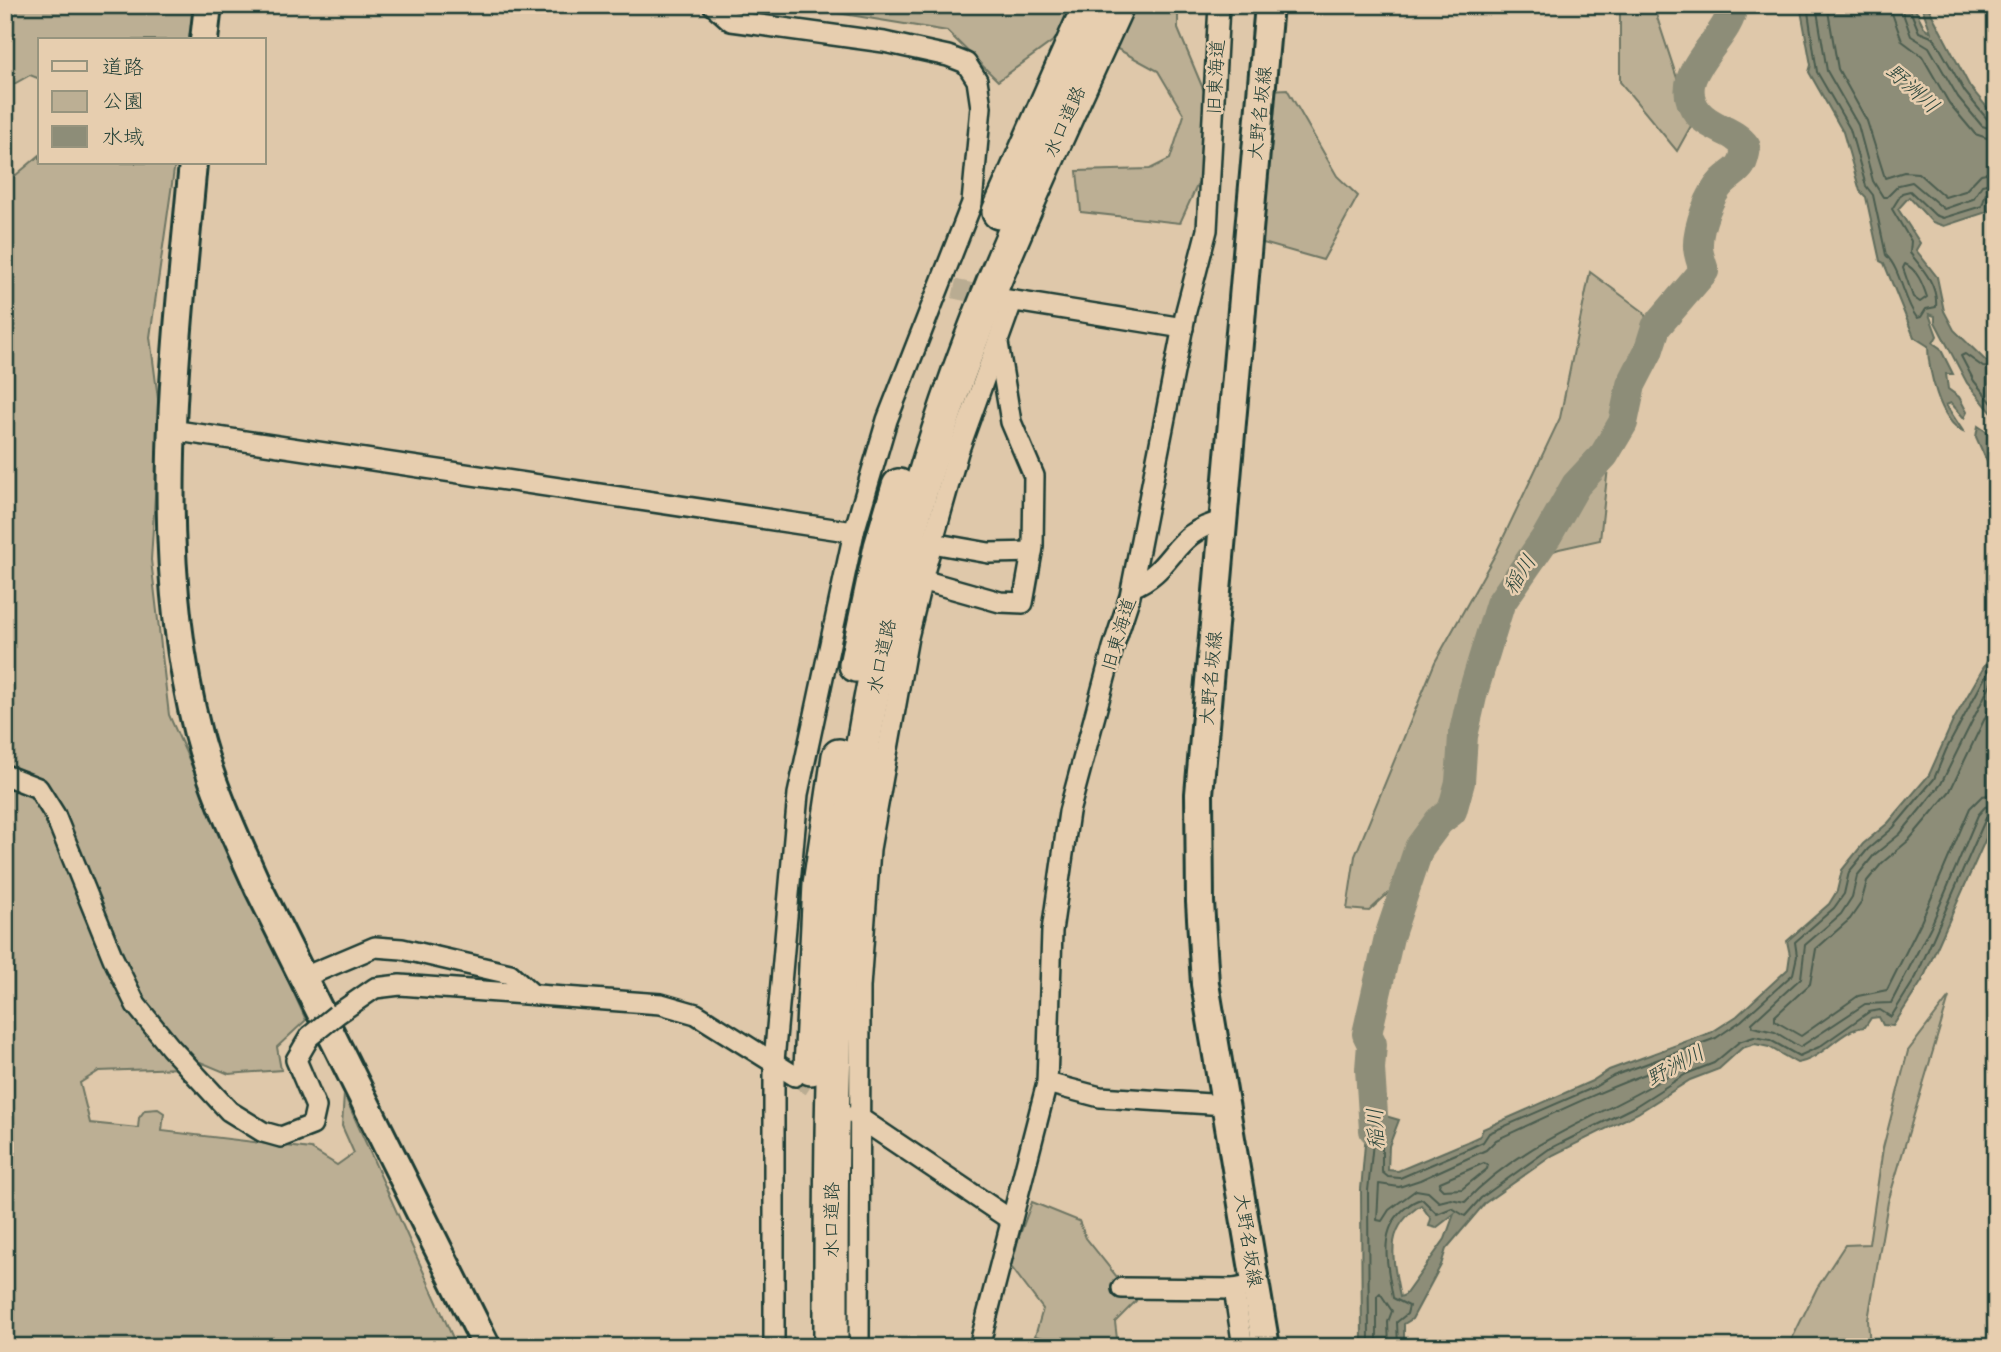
<svg xmlns="http://www.w3.org/2000/svg" width="2001" height="1352" font-family="Delius,'Klee One',sans-serif">
<style>
.green{fill:#bcaf94;stroke:#6e7664;stroke-width:2}
.water{fill:#8d8d78;stroke:#616d5d;stroke-width:2;fill-rule:evenodd}
.lines{fill:none;stroke-linecap:round;stroke-linejoin:round}
.shore{stroke:#4b5d4f;stroke-width:2}
.river{stroke:#8d8d78;stroke-width:30}
.street-tunnel{stroke:#b9ac92;stroke-width:19;stroke-dasharray:19 10;stroke-linecap:butt}
.street-casing{stroke:#1f3d34;stroke-width:24}
.secondary-casing{stroke:#1f3d34;stroke-width:32}
.highway-casing{stroke:#1f3d34;stroke-width:38}
.street{stroke:#e7ceaf;stroke-width:19}
.secondary{stroke:#e7ceaf;stroke-width:26}
.highway{stroke:#e7ceaf;stroke-width:33}
.street-bridge-casing{stroke:#1f3d34;stroke-width:24;stroke-linecap:butt}
.street-bridge{stroke:#e7ceaf;stroke-width:19}
.labels{text-anchor:middle;dominant-baseline:central;stroke-width:5;stroke-linejoin:round;paint-order:stroke}
.street-label{font-size:19px;fill:#1f3d34;stroke:#e7ceaf}
.water-label{font-size:21px;font-style:italic;fill:#2a453b;stroke:#e7ceaf}
</style>
<rect width="100%" height="100%" fill="#dfc8aa"/>
<filter id="ink" filterUnits="userSpaceOnUse"><feTurbulence type="fractalNoise" baseFrequency=".0143" numOctaves="2"/><feDisplacementMap in="SourceGraphic" scale="14" xChannelSelector="R" yChannelSelector="G"/><feConvolveMatrix kernelMatrix="1 2 1 2 8 2 1 2 1" color-interpolation-filters="sRGB"/></filter>
<g filter="url(#ink)">
<g class="green">
<polygon points="5,5 197,5 190,40 40,40 40,79 30,75 5,89"/>
<polygon points="789,5 1071,5 1057,38 998,81 947,31"/>
<polygon points="1131,5 1178,5 1178,29 1204,91 1200,179 1180,223 1081,212 1077,171 1150,169 1170,159 1184,115 1158,71 1112,46"/>
<polygon points="1620,5 1653,5 1692,124 1677,151 1620,82"/>
<polygon points="1287,89 1337,176 1358,196 1323,260 1263,243 1270,90"/>
<polygon points="40,155 40,163 175,163 150,337 160,414 151,560 169,715 306,1020 277,1047 281,1070 229,1074 181,1054 133,994 130,968 107,921 79,884 103,960 120,991 180,1068 99,1071 80,1083 90,1123 138,1128 139,1118 145,1110 158,1109 164,1113 162,1131 311,1149 337,1165 354,1153 342,1126 344,1094 457,1347 5,1347 5,174 16,175"/>
<polygon points="1590,272 1644,312 1658,357 1613,422 1600,540 1559,549 1520,563 1482,643 1446,802 1396,886 1369,911 1347,909 1355,856 1435,662 1496,553 1560,418"/>
<polygon points="1949,997 1888,1202 1868,1320 1870,1347 1788,1347 1817,1288 1845,1245 1869,1244 1883,1148 1908,1051"/>
<polygon points="1032,1202 1079,1221 1086,1238 1136,1301 1115,1322 1118,1347 1068,1347 1068,1344 1035,1336 1043,1309 1009,1264"/>
</g>
<g class="water">
<path d="M 1800,5 L 1913,5 L 1924,27 L 1931,32 L 1921,5 L 1927,5 L 1970,87 L 1996,118 L 1996,198 L 1990,199 L 1996,209 L 1944,226 L 1932,222 L 1909,197 L 1898,209 L 1920,243 L 1916,250 L 1937,277 L 1944,311 L 1954,330 L 1986,361 L 1996,361 L 1996,418 L 1967,383 L 1935,322 L 1935,316 L 1929,314 L 1937,336 L 1933,343 L 1940,348 L 1953,374 L 1946,374 L 1948,389 L 1959,397 L 1967,412 L 1964,418 L 1951,403 L 1946,405 L 1963,431 C 1940,422 1928,369 1928,346 L 1914,337 L 1884,263 L 1880,261 L 1866,197 L 1860,191 L 1843,132 L 1809,72 L 1811,65 Z"/>
<polygon points="1978,426 1996,438 1996,482 1976,437"/>
<path d="M 1996,646 L 1996,816 L 1922,981 L 1893,1026 L 1883,1025 L 1879,1017 L 1871,1018 L 1865,1027 C 1839,1029 1824,1059 1797,1063 L 1769,1047 L 1755,1044 L 1742,1048 L 1719,1069 L 1690,1080 L 1638,1113 L 1553,1155 L 1485,1203 L 1446,1249 L 1441,1265 L 1412,1319 L 1404,1324 L 1404,1347 L 1362,1347 L 1361,1190 L 1370,1087 L 1382,1115 L 1399,1120 L 1389,1146 L 1388,1170 L 1398,1171 L 1467,1142 L 1480,1136 L 1483,1129 L 1592,1081 L 1609,1070 L 1712,1032 L 1737,1016 L 1788,969 L 1790,955 L 1787,941 L 1829,904 L 1837,891 L 1842,870 L 1863,844 L 1888,823 L 1929,775 L 1953,721 ZM 1421,1205 L 1431,1219 L 1429,1226 L 1436,1228 L 1454,1214 L 1445,1239 L 1405,1295 L 1400,1297 C 1393,1258 1383,1229 1421,1205 Z"/>
</g>
<g class="lines">
<g class="shore">
<path d="M 1807,5 L 1817,72 L 1850,129 L 1866,186 L 1873,195 L 1886,255 C 1901,270 1903,299 1917,318 L 1921,317 L 1926,309 L 1936,307 C 1938,285 1923,269 1910,253 L 1911,241 L 1892,209 L 1902,193 L 1910,191 L 1935,215 L 1943,218 L 1982,206 L 1986,193 L 1996,191"/>
<polyline points="1816,5 1827,71 1858,125 1873,181 1883,197 1887,197 1899,185 1912,182 1944,209 1973,199 1982,185 1996,182"/>
<polyline points="1827,5 1838,69 1867,121 1885,178 1904,172 1918,173 1945,197 1965,191 1981,174 1996,171"/>
<polyline points="1889,5 1902,41 1922,56 1949,103 1975,134 1996,141"/>
<polyline points="1900,5 1911,36 1929,47 1958,97 1982,126 1996,130"/>
<polyline points="1908,5 1919,32 1934,38 1965,92 1988,120 1996,122"/>
<path d="M 1905,264 C 1917,269 1923,285 1927,297 L 1920,302 L 1913,297 L 1903,268 Z"/>
<polyline points="1996,368 1983,367 1965,354 1961,356 1974,381 1996,408"/>
<polyline points="1996,673 1941,784 1900,834 1874,855 1857,876 1852,897 1841,914 1805,945 1801,978 1752,1023 1753,1027 1775,1032 1800,1047 1865,1004 1891,1003 1931,926 1978,815 1985,807 1996,804"/>
<polyline points="1996,695 1950,791 1908,841 1882,863 1867,881 1861,903 1850,919 1816,949 1810,984 1775,1016 1775,1021 1801,1036 1858,996 1887,990 1921,922 1970,808 1982,796 1996,794"/>
<path d="M 1673,1064 L 1677,1066 L 1676,1071 C 1607,1115 1521,1141 1465,1202 L 1451,1199 L 1439,1202 L 1428,1192 L 1416,1190 L 1389,1210 L 1382,1221 L 1377,1220 L 1379,1184 L 1399,1187 L 1420,1180 L 1486,1150 L 1496,1140 C 1554,1113 1612,1085 1673,1064 Z"/>
<polygon points="1484,1163 1488,1165 1487,1169 1462,1189 1443,1190 1439,1186 1440,1182"/>
<polyline points="1369,1347 1368,1191 1375,1123 1388,1128 1382,1145 1382,1172 1388,1177 1400,1178 1470,1148 1483,1142 1489,1133 1595,1087 1613,1076 1716,1038 1741,1021 1793,974 1797,956 1795,942 1834,908 1844,894 1849,872 1868,849 1893,828 1934,779 1946,750 1996,657"/>
<polyline points="1377,1347 1377,1296 1380,1293 1392,1311 1388,1322 1389,1347"/>
<path d="M 1398,1347 L 1397,1322 L 1407,1314 L 1409,1306 L 1393,1298 C 1388,1267 1377,1233 1403,1210 C 1409,1205 1414,1200 1422,1199 L 1437,1214 L 1452,1208 L 1465,1216 L 1481,1198 L 1549,1149 L 1634,1107 L 1686,1074 L 1714,1063 L 1739,1042 L 1754,1037 L 1770,1040 L 1799,1056 L 1819,1047 L 1869,1012 L 1880,1010 L 1891,1017 L 1916,977 L 1986,818 L 1996,813"/>
</g>
<path class="river" d="M 1374,1130 L 1370,1069 L 1372,1044 L 1367,1034 L 1389,937 L 1419,848 L 1439,821 L 1452,811 L 1460,782 L 1463,736 L 1473,692 L 1500,604 L 1547,536 L 1576,485 L 1604,455 L 1623,423 L 1631,385 L 1648,352 L 1656,327 L 1704,271 C 1702,263 1697,252 1698,244 C 1698,226 1710,194 1722,182 C 1737,168 1743,171 1746,147 C 1733,129 1711,129 1698,113 C 1667,74 1730,41 1733,5"/>
<g class="street-tunnel">
<polyline points="954,289 997,298"/>
<polyline points="795,1076 838,1104"/>
</g>
<g class="street-casing">
<g id="street">
<polyline points="713,5 731,21 884,42 948,56 966,63 977,80 981,107 972,203 887,420 854,532 798,794 774,1061 774,1347"/>
<polyline points="1002,299 1183,328"/>
<polyline points="171,430 854,532"/>
<polyline points="932,543 989,553 1032,552"/>
<polyline points="922,580 1000,602 1023,603 1033,547 1034,476 1011,422 998,343"/>
<path d="M 1132,587 C 1174,571 1172,531 1223,521"/>
<polyline points="5,775 38,788 55,815 113,958 136,1005 170,1047 229,1111 263,1132 281,1137 312,1125 316,1107 296,1060 310,1036"/>
<polyline points="304,977 375,947 402,949 510,974 532,994"/>
<polyline points="336,1015 375,988 400,985 661,1004 696,1014 795,1076"/>
<polyline points="1047,1083 1100,1097 1226,1105"/>
<polyline points="855,1115 1011,1220"/>
<polyline points="1122,1288 1234,1289"/>
<polyline points="859,1347 860,987 870,849 908,637 923,576 958,452 1012,302"/>
<polyline points="979,1347 1047,1083 1052,931 1069,812 1113,648 1130,596 1186,311 1207,230 1219,5"/>
<polyline points="1243,1347 1234,1289 1244,1287"/>
</g>
</g>
<g class="secondary-casing">
<g id="secondary">
<polyline points="204,40 208,5"/>
<path d="M 193,163 C 176,353 150,546 198,734 C 212,787 236,838 258,887 L 487,1347"/>
<polyline points="1266,1347 1205,984 1200,902 1199,794 1269,5"/>
</g>
</g>
<g class="highway-casing">
<g id="highway">
<polyline points="999,212 1090,5"/>
<polyline points="856,665 881,547 899,486"/>
<polyline points="811,1068 820,884 839,756"/>
<path d="M 831,1347 C 831,1159 829,970 857,783 C 870,691 891,599 915,510 C 962,335 1042,170 1117,5"/>
</g>
</g>
<use href="#street" class="street"/>
<use href="#secondary" class="secondary"/>
<use href="#highway" class="highway"/>
<g class="street-bridge-casing">
<polyline id="street-bridge" points="310,1036 336,1015"/>
</g>
<use href="#street-bridge" class="street-bridge"/>
</g>
</g>
<g class="labels">
<g class="street-label">
<text transform="translate(1215 77) rotate(-87)">旧東海道</text>
<text transform="translate(1259 113) rotate(-84)">大野名坂線</text>
<text transform="translate(1064 121) rotate(-66)">水口道路</text>
<text transform="translate(1118 634) rotate(-73)">旧東海道</text>
<text transform="translate(881 656) rotate(-78)">水口道路</text>
<text transform="translate(1210 678) rotate(-85)">大野名坂線</text>
<text transform="translate(831 1220) rotate(-90)">水口道路</text>
<text transform="translate(1249 1240) rotate(81)">大野名坂線</text>
</g>
<g class="water-label">
<text transform="translate(1913 88) rotate(42)">野洲川</text>
<text transform="translate(1519 574) rotate(-57)">稲川</text>
<text transform="translate(1675 1065) rotate(-28)">野洲川</text>
<text transform="translate(1375 1129) rotate(-92)">稲川</text>
</g>
</g>
<rect width="2001" height="1352" fill="none" stroke="#e7ceaf" stroke-width="28"/>
<rect x="14" y="14" width="1973" height="1324" fill="none" stroke="#1f3d34" stroke-width="2.5" filter="url(#ink)"/>
<rect x="38" y="38" width="228" height="126" fill="#e7ceaf" stroke="#97947e" stroke-width="2"/>
<rect x="52" y="61" width="35" height="10" fill="#e7ceaf" stroke="#97947e" stroke-width="2"/>
<text x="102" y="74" font-size="21" fill="#1f3d34">道路</text>
<rect x="52" y="91" width="35" height="21" fill="#bcaf94" stroke="#97947e" stroke-width="2"/>
<text x="102" y="108" font-size="21" fill="#1f3d34">公園</text>
<rect x="52" y="126" width="35" height="21" fill="#8d8d78" stroke="#97947e" stroke-width="2"/>
<text x="102" y="144" font-size="21" fill="#1f3d34">水域</text>
</svg>
